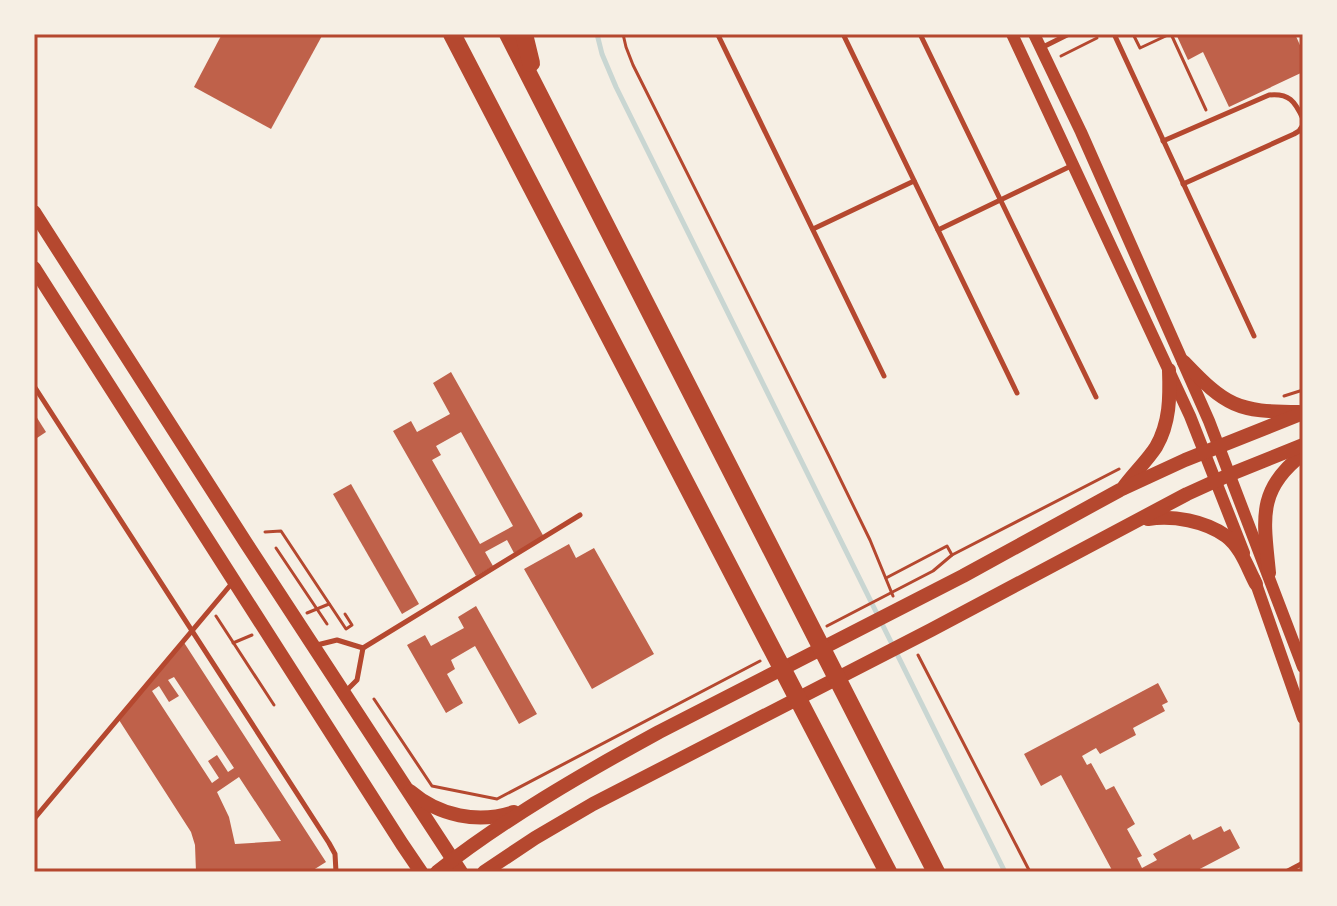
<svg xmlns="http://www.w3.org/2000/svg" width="1337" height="906" font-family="'Varela Round',sans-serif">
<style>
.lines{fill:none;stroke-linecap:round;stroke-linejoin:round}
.stream{stroke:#c9d6d2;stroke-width:5}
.building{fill:#bf614a;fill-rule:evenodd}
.path{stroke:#b5482f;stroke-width:3}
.service{stroke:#b5482f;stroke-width:5}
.tertiary{stroke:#b5482f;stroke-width:12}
.secondary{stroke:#b5482f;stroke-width:14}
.motorway{stroke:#b5482f;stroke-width:18}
.neatline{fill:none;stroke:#b5482f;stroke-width:3}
</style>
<rect width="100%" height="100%" fill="#f6efe4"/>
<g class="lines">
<polyline class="stream" points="597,34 602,54 616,87 1005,872"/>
</g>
<g class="building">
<polygon points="222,34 323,34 271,129 194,87"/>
<polygon points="1176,34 1295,34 1303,52 1303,72 1229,107 1203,52 1188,60"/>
<path d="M 451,372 L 544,537 L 514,553 L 507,540 L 485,552 L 493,566 L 476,576 L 393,431 L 411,421 L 417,432 L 450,414 L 433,383 ZM 461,432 L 513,526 L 480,544 L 432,460 L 441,455 L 436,446 Z"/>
<polygon points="34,413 46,432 34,440"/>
<polygon points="351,484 419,604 402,614 333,494"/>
<polygon points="569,544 576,558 594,548 654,654 592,689 524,569"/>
<polygon points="476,606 537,714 519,724 475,646 451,660 455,669 447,674 463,703 446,713 407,645 425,635 431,646 464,628 458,617"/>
<path d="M 183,641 L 326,862 L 310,872 L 196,872 L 195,845 L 191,832 L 119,720 ZM 174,677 L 234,768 L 228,772 L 217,755 L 208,761 L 219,778 L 212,783 L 152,691 L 159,686 L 169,702 L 179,696 L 168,680 ZM 239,777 L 281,841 L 235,844 L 229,817 L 217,792 Z"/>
<polygon points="1158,683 1168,702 1162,705 1165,711 1133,728 1136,735 1100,754 1096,748 1082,756 1087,765 1091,763 1106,790 1114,786 1135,824 1127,829 1142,856 1137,858 1142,868 1157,860 1153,854 1190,834 1193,840 1221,826 1224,832 1230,829 1240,848 1194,872 1113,872 1061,775 1041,786 1024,754"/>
</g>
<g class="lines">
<g class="path">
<polyline points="623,34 626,47 633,65 829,456 870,540 893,596"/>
<polyline points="1133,34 1140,48 1170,34"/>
<polyline points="1171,34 1206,110"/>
<polyline points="1061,56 1097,38"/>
<polyline points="1284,396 1303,390"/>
<polyline points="265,532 281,531 346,629 352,625 345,614"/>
<polyline points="276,548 327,624"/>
<polyline points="886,578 947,546 952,555"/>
<polyline points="307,613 329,604"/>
<polyline points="216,616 274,705"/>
<polyline points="827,626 933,571 952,555 1119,469"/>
<polyline points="233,643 252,635"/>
<polyline points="918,655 1030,872"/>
<polyline points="374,699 432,786 497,799 760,661"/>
</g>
<g class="service">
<polyline points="721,34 718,35 884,376"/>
<polyline points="843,34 1017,393"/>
<polyline points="920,34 1096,397"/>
<polyline points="1114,34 1254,336"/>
<polyline points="1041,48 1069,34"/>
<path d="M 1163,141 L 1269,95 C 1289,93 1295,101 1303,119"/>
<polyline points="1183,184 1294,134 1299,131 1303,125"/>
<polyline points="813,229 914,181"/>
<polyline points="938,230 1073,165"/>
<polyline points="34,386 329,843 335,854 336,872"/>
<polyline points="317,645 337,640 363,648 580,515"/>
<polyline points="347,690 357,680 363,648"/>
<polyline points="34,819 233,582"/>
<polyline points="1286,872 1303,863"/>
</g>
<g class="tertiary">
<polyline points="1012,34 1190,416 1244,553"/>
<polyline points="1034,34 1081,132 1209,421 1303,667"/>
<polyline points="1254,578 1303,718"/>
</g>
<g class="secondary">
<polyline points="34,212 246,543 461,872"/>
<polyline points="34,268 402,844 421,872"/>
<path d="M 1184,362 C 1226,406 1237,412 1299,412"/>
<path d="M 1123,488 C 1133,474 1147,461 1156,447 C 1170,423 1170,397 1169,370"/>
<path d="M 1148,519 C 1173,515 1205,521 1226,536 C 1241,547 1248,569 1256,584"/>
<path d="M 1269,573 C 1264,520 1256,490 1303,454"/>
<path d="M 410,791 C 439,816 478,824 514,812"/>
<path d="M 437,872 C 504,819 584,773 659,732 L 963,576 L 1120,490 L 1185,460 L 1303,413"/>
<polyline points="484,872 535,838 593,804 931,630 1187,494 1231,474 1303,445"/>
</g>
<g class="motorway">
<polyline points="452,34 888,872"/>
<polyline points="508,34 936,872"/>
<polyline points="524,34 531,63"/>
</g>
</g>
<rect width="1337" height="906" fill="none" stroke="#f6efe4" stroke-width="72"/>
<rect x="36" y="36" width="1265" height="834" class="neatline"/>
</svg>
